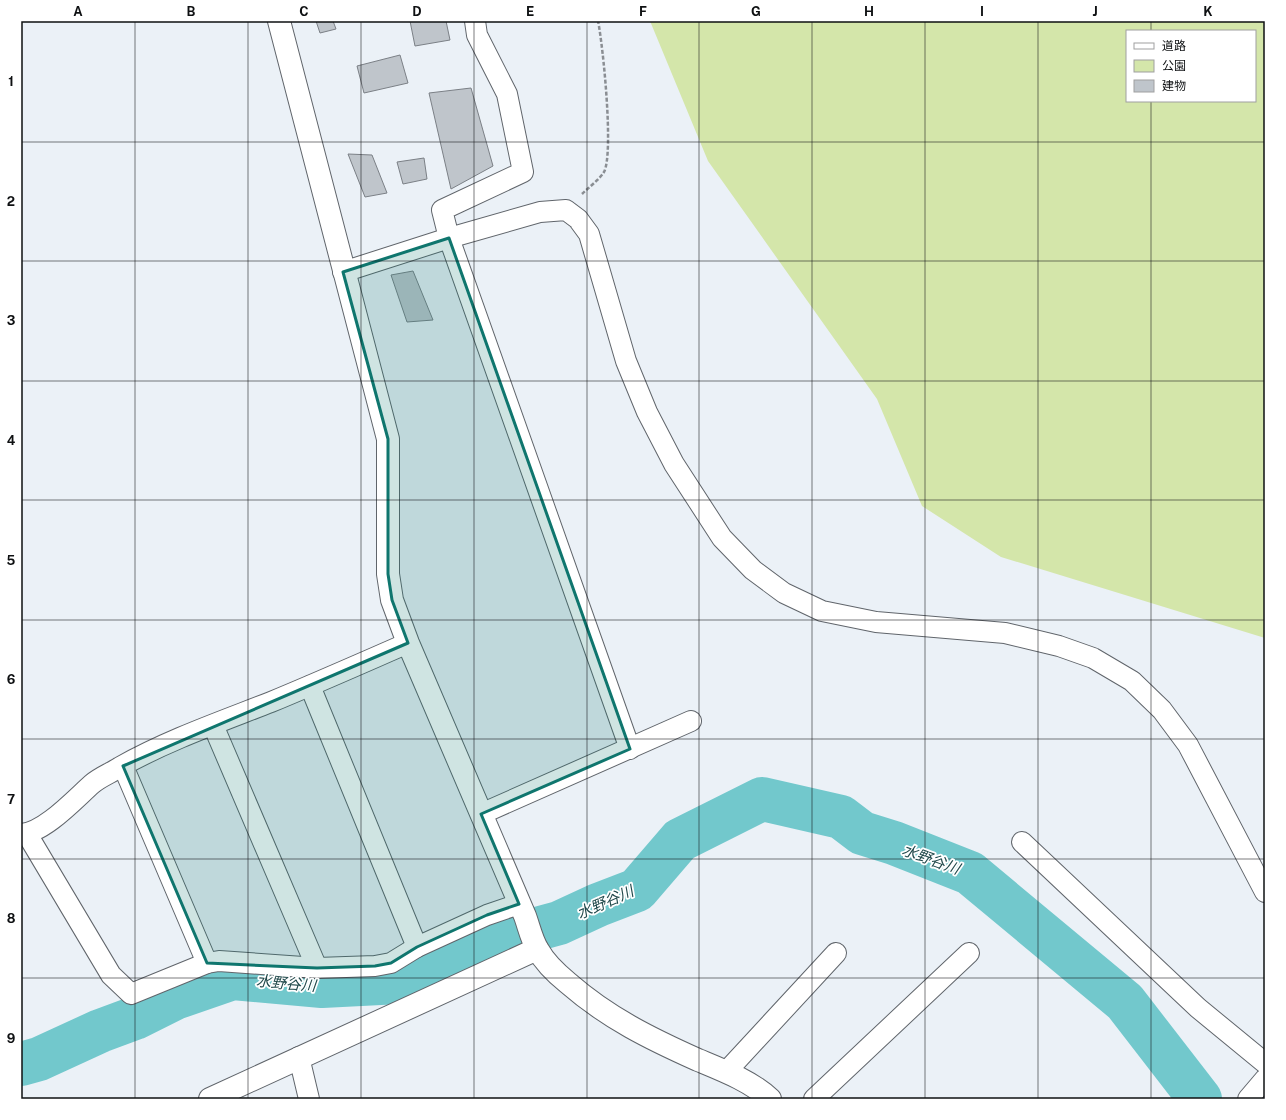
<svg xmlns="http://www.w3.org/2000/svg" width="1286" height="1120" font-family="'Public Sans','Noto Sans JP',sans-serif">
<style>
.green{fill:#d4e6aa;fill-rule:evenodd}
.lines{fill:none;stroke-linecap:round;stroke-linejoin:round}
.river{stroke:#72c8cc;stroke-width:44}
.building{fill:#bfc5cb;stroke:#7b8086}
.street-casing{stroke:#60656b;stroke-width:22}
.secondary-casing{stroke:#60656b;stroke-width:24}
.path{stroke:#8a8e93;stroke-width:2.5;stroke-dasharray:4 2;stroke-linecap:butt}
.street{stroke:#fff;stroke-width:20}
.secondary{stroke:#fff;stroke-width:22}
.marked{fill:#0f766e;fill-opacity:0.2;stroke:#0f766e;stroke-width:3;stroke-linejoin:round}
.grid{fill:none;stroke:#0e1012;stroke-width:1;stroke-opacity:0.55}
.labels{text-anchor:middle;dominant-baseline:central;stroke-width:3.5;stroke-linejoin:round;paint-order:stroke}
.water-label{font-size:15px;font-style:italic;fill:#21494b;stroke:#fff}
.neatline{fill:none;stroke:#0e1012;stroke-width:1.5}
.grid-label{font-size:13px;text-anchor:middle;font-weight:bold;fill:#0e1012}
</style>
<rect width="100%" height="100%" fill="#ebf1f7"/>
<path class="green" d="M 650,21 L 1265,21 L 1265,638 L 1001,557 L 922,506 L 877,399 L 708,161 ZM 1127,31 L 1255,31 L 1255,101 L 1127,101 Z"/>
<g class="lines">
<polyline class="river" points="21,1064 39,1059 100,1031 135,1018 175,998 233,978 322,986 400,982 493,941 559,923 598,905 637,890 680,840 762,799 841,817 862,833 894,843 970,873 1125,1002 1200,1099"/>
</g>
<g class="building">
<polygon points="316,21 333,21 336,29 320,33"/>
<polygon points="410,21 446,21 450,40 415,46"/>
<polygon points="400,55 408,83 364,93 357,66"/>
<polygon points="471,88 493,166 451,189 429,93"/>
<polygon points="348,154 372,155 387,193 365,197"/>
<polygon points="424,158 427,179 403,184 397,162"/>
<polygon points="413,271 433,320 407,322 391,275"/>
</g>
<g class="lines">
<g class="street-casing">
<g id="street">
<polyline points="475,21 477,35 507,94 523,172 442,210 449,238 630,749"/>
<polyline points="343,272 449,238 540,212 566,210 578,219 589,234 626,361 647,412 674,464 722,538 753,570 784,593 822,611 876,622 1005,633 1059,646 1093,658 1132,681 1162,710 1188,745 1265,892"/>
<polyline points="310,686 417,947"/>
<polyline points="213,725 317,968"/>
<polyline points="123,766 207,963"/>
<polyline points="481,814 691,721"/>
<path d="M 21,834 C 44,833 75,799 92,784 C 100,777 111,773 120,767 C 168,740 220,722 271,702 C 317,683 362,663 408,643"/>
<polyline points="27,834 111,975 131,994 207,963 219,961 317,968 375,966 391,963 417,947 487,915 519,904"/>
<polyline points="1022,842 1198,1008 1265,1063"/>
<polyline points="299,1057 309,1099"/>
<polyline points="726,1072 836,953"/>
<polyline points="814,1099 969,953"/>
<polyline points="1248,1099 1265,1079"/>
</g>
</g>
<g class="secondary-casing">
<g id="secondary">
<path d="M 279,21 L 388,439 L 388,574 L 392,600 L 408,643 L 525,916 C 529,927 532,941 538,950 C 545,963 557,974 568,983 C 608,1018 651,1039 698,1060 C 722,1070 751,1081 770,1099"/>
<polyline points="210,1099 537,949"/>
</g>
</g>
<path class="path" d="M 582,194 C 589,187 599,180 604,172 C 614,153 603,45 598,21"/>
<use href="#street" class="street"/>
<use href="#secondary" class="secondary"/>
</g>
<path class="marked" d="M 449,238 L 630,749 L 481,814 L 519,904 L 487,915 L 417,947 L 391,963 L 375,966 L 317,968 L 207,963 L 123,766 L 408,643 L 392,600 L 388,574 L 388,439 L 343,272 Z"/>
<path class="grid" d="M 135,21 L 135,1099M 248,21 L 248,1099M 361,21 L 361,1099M 474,21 L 474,1099M 587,21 L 587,1099M 699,21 L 699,1099M 812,21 L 812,1099M 925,21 L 925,1099M 1038,21 L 1038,1099M 1151,21 L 1151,31M 1151,101 L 1151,1099M 21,142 L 1265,142M 21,261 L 1265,261M 21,381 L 1265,381M 21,500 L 1265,500M 21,620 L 1265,620M 21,739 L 1265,739M 21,859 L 1265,859M 21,978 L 1265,978"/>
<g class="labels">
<g class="water-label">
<text transform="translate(931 859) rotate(20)">水野谷川</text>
<text transform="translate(605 902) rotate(-24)">水野谷川</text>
<text transform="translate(286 983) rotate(5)">水野谷川</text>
</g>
</g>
<rect width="1286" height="1120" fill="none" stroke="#ffffff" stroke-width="44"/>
<rect x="1126" y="30" width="130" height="72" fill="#ffffff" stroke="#9f9fa0"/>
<rect x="1134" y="43" width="20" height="6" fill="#ffffff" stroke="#9f9fa0"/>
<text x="1162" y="50" font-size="12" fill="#0e1012">道路</text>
<rect x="1134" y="60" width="20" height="12" fill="#d4e6aa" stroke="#9f9fa0"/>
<text x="1162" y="70" font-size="12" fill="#0e1012">公園</text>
<rect x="1134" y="80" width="20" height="12" fill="#bfc5cb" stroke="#9f9fa0"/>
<text x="1162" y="90" font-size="12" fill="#0e1012">建物</text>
<rect x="22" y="22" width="1242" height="1076" class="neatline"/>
<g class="grid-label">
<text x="78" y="16">A</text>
<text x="191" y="16">B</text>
<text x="304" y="16">C</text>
<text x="417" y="16">D</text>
<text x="530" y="16">E</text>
<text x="643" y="16">F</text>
<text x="756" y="16">G</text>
<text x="869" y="16">H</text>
<text x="982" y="16">I</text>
<text x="1095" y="16">J</text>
<text x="1208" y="16">K</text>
<text x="11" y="86">1</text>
<text x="11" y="206">2</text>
<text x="11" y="325">3</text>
<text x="11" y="445">4</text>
<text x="11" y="565">5</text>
<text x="11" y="684">6</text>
<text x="11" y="804">7</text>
<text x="11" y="923">8</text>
<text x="11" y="1043">9</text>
</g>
</svg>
